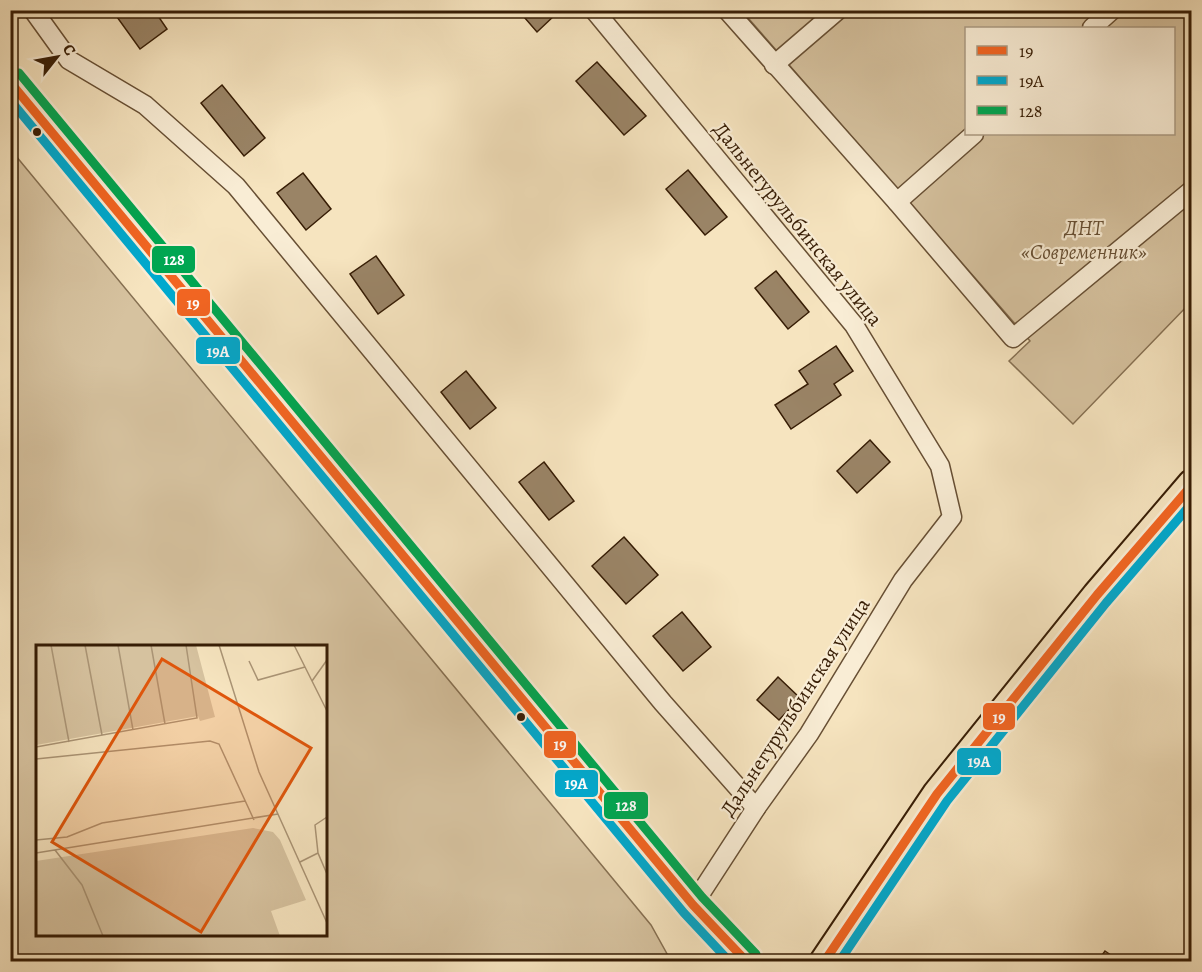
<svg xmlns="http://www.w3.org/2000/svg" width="1202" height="972" font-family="Alegreya,serif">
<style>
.green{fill:#d6c29f;stroke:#867052;stroke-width:1.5;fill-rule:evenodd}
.building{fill:#9a8466;stroke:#371d05;stroke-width:1.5}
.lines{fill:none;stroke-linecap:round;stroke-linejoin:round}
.minor-casing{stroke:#674f34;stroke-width:21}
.tertiary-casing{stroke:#674f34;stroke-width:24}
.trunk-casing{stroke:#371d05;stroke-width:32}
.minor{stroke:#f9edd5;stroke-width:18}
.tertiary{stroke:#f9edd5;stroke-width:21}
.trunk{stroke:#f6e4bf;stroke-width:28}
.bus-1-casing{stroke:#f9edd5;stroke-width:14}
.bus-2-casing{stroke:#f9edd5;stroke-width:14}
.bus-3-casing{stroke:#f9edd5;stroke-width:14}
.bus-1{stroke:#f26522;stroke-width:9}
.bus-2{stroke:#00a9ce;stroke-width:9}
.bus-3{stroke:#00a651;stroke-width:9}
.bus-dot{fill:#371d05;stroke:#f9edd5;stroke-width:2}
.labels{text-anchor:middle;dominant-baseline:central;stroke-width:4.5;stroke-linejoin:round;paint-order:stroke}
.street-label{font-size:21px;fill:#371d05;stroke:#f9edd5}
.park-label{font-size:21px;font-style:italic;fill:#674f33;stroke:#f9edd5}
.inset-road{fill:none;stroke:#aa9475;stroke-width:1.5}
.view{fill:#df560c;fill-opacity:0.15;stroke:#df560c;stroke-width:3}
.inset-edge{fill:none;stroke:#371d05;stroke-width:3}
.line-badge{stroke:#f9edd5;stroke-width:2}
.badge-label{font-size:16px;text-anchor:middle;font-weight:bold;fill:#fff}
</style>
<rect width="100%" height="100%" fill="#f6e4bf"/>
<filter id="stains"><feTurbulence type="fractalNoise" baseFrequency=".00333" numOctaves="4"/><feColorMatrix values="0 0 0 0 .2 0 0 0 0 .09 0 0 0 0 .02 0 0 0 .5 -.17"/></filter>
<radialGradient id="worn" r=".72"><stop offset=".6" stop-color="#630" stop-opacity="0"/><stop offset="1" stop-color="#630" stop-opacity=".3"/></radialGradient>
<g class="green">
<path d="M 742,11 L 1191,11 L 1191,302 L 1073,424 L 1009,361 L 1030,341 ZM 966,28 L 1174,28 L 1174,134 L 966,134 Z"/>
<path d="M 11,150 L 651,925 L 671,961 L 11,961 ZM 38,646 L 326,646 L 326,934 L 38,934 Z"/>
</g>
<g class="building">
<polygon points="112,10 154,10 167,29 140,49"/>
<polygon points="518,10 552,10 556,14 537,32"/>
<polygon points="597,62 646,116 624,135 576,81"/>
<polygon points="222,85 265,138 244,156 201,103"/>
<polygon points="688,170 727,217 705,235 666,189"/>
<polygon points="303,173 331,209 306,230 277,193"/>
<polygon points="376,256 404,295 378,314 350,274"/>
<polygon points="776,271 809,312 788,329 755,288"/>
<polygon points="836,346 853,371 834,384 841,395 791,429 775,405 808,384 799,371"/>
<polygon points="466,371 496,408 470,429 441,392"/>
<polygon points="870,440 890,462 857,493 837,471"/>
<polygon points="544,462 574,501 549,520 519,482"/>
<polygon points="624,537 658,575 626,604 592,566"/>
<polygon points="682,612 711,647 683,671 653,636"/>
<polygon points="778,677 800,698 779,720 757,700"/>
<polygon points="1105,951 1121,962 1097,962"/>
</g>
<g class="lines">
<g class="minor-casing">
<g id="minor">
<polyline points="33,10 69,60 145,105 236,186 663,703 756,808"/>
<polyline points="594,10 854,325 940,466 952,517 903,580 809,734 756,808 693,905"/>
<polyline points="727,10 897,202 1013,338 1192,190"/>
<polyline points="1092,28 1112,10"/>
<polyline points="774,65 838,10"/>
<polyline points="897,202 974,134"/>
</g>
</g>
<g class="tertiary-casing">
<polyline id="tertiary" points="10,81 693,905 747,962"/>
</g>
<g class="trunk-casing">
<polyline id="trunk" points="824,962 937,794 1097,595 1192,484"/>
</g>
<use href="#minor" class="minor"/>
<use href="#tertiary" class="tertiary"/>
<use href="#trunk" class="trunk"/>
<g class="bus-1-casing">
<g id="bus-1">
<polyline points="10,82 693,905 747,962"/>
<polyline points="824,962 937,794 1097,595 1192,485"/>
</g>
</g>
<g class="bus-2-casing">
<g id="bus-2">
<polyline points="10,100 684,913 730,962"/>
<polyline points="839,962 947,801 1106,603 1192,503"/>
</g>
</g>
<g class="bus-3-casing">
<polyline id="bus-3" points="19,73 702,897 756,954"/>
</g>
<use href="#bus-1" class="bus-1"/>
<use href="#bus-2" class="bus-2"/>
<use href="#bus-3" class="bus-3"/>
</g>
<g class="bus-dot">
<circle cx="37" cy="132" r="5"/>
<circle cx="521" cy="717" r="5"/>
</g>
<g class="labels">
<g class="street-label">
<text transform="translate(798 224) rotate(51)">Дальнегурульбинская улица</text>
<text transform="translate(795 707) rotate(-57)">Дальнегурульбинская улица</text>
</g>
<g class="park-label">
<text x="1084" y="228">ДНТ<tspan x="1084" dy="24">«Современник»</tspan></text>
</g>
</g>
<g transform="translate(36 645)">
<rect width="291" height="291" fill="#f6e4bf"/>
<path d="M 0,0 L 160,0 L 179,72 L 164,76 L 162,71 L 0,100 ZM 217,183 L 237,187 L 244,195 L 270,255 L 235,266 L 244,291 L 0,291 L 0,216 Z" fill="#d6c29f"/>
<path class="inset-road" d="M 15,0 L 33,97M 49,0 L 66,90M 82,0 L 97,85M 115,0 L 129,79M 183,0 L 223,127 L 291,278M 258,0 L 291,66M 213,16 L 222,35 L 269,22M 276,36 L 291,15M 0,102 L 161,73 L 150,0M 0,114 L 174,96 L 183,99 L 218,175M 291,172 L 279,180 L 282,208 L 291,229M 0,195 L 31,192 L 66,178 L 209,156M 19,205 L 46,240 L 67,291M 0,208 L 242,169M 264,217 L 282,208"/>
<path class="view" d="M 126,14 L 275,103 L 165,287 L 16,197 Z"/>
<rect width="291" height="291" class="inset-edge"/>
</g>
<g class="line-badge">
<rect x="151" y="245" width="45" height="29" rx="6" fill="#00a651"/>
<rect x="176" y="288" width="35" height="29" rx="6" fill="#f26522"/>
<rect x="195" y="336" width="46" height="29" rx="6" fill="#00a9ce"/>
<rect x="982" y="702" width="34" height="29" rx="6" fill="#f26522"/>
<rect x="543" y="730" width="34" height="29" rx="6" fill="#f26522"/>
<rect x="956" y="747" width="46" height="29" rx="6" fill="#00a9ce"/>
<rect x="554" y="769" width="45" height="29" rx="6" fill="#00a9ce"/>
<rect x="603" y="791" width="46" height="29" rx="6" fill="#00a651"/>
</g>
<g class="badge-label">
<text x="174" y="265">128</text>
<text x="193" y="309">19</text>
<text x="218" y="357">19А</text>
<text x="999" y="723">19</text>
<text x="560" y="750">19</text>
<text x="979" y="767">19А</text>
<text x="576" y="789">19А</text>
<text x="626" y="811">128</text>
</g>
<rect width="1202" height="972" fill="none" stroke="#f6e4bf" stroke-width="36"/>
<rect x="12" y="12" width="1178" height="948" fill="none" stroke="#371d05" stroke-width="3"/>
<rect x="18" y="18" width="1166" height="936" fill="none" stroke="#371d05" stroke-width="1.5"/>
<rect x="965" y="27" width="210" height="108" fill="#f9edd5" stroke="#ab9a82" stroke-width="1.5"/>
<rect x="977" y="46" width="30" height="9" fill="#f26522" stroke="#ab9a82" stroke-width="1.5"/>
<text x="1019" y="57" font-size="18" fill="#371d05">19</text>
<rect x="977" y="76" width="30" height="9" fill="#00a9ce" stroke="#ab9a82" stroke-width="1.5"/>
<text x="1019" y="87" font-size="18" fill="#371d05">19А</text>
<rect x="977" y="106" width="30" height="9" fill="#00a651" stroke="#ab9a82" stroke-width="1.5"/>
<text x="1019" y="117" font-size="18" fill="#371d05">128</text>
<g transform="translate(57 57) rotate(59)" stroke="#f9edd5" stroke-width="4.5" paint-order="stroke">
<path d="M0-4.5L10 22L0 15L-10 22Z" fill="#371d05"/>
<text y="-9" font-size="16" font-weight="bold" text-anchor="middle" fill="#371d05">С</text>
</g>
<rect width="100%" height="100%" filter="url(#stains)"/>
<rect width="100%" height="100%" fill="url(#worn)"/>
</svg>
